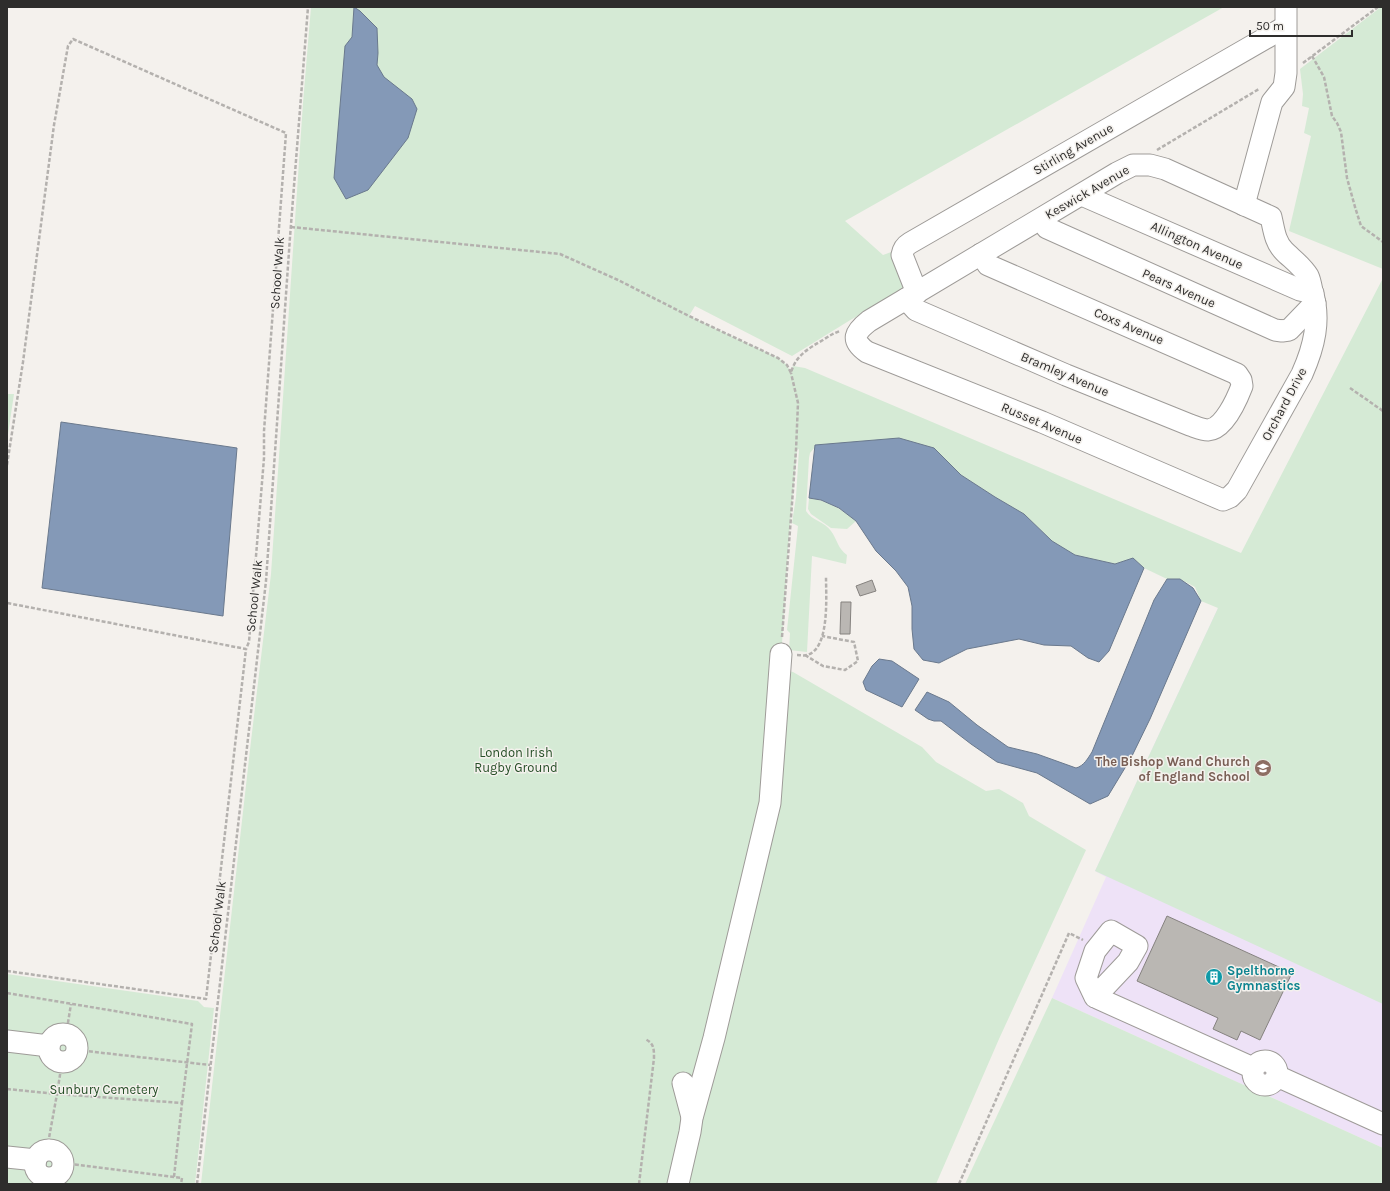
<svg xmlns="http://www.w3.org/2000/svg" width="1390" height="1191" font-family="Karla,sans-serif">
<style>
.education{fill:#eee2f7}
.green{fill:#d5ead5}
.water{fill:#8499b7;stroke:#6a798d}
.building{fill:#bab7b3;stroke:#85827f}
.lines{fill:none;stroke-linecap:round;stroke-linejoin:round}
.minor-casing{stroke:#9e9b98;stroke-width:23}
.path{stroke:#b4b1ae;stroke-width:2.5;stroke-dasharray:4 2;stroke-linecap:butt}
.minor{stroke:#fff;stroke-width:21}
.labels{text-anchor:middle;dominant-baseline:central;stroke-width:3;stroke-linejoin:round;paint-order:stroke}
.street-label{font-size:13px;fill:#2e2d2c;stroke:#f4f1ed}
.park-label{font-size:13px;fill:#264f27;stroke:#f4f1ed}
.education-label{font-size:13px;font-weight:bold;fill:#785e54;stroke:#f4f1ed;text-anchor:end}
.culture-label{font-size:13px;font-weight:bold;fill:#0d838f;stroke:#f4f1ed;text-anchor:start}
</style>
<rect width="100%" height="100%" fill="#f4f1ed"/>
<polygon class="education" points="1247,543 1383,601 1383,1148 1052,998 1106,877 1095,871 1218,608 1241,554"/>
<g class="green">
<path d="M 311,7 L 1224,7 L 845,221 L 883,255 L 894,251 L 910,287 L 852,319 L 792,356 L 695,306 L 689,316 L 778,358 L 787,365 L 791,373 L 793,366 L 805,368 L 1241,553 L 1383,278 L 1383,1004 L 1095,871 L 1218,608 L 1201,601 L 1195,587 L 1180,579 L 1167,579 L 1144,568 L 1133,558 L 1115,564 L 1075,555 L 1052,541 L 1024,514 L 995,497 L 961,475 L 934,448 L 815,447 L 810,453 L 809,458 L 806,511 C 811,520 825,522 831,531 C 837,539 838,549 847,555 L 846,564 L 812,556 L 807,652 L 789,650 L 790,633 L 787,630 L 798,526 L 792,523 L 796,497 L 799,449 L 797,450 L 789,535 L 775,751 L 678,1184 L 201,1184 L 251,741 L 271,574 L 303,103 Z"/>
<polygon points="1381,7 1383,7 1383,269 1289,231 1311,136 1304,133 1309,108 1302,106 1303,94 1300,69"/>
<polygon points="7,394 14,394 7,441"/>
<path d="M 809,498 C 828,501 841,509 856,521 L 847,529 L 831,528 L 811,514 L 808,509 Z"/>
<polygon points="785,670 793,672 922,747 936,762 986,791 999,789 1023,803 1029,816 1086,850 999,1039 936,1184 680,1184 762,852"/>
<polygon points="7,974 198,1001 204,1007 214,1008 195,1184 7,1184"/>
<polygon points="1052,998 1383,1148 1383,1184 965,1184"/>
</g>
<g class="water">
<polygon points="354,7 360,11 377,28 378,53 377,65 384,77 412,99 417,109 408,138 368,190 346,199 334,178 345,46 352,37"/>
<polygon points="61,422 237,448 223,616 42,588"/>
<polygon points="899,438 934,448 961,475 995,497 1024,514 1052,541 1075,555 1115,564 1133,558 1144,568 1109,651 1099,662 1088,658 1071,646 1044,645 1019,639 967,649 939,663 923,660 914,649 912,629 912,606 908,587 896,571 876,551 856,521 839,508 821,500 809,498 815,445"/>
<path d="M 1167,579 L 1180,579 L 1193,588 L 1201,601 L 1150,719 L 1131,758 L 1108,796 L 1090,804 L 1037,773 L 997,762 L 971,744 L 941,721 L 934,721 L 928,719 L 915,710 L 927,692 L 949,702 L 977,725 L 1008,747 L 1037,754 L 1076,768 C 1084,766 1088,758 1092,752 L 1154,600 Z"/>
<polygon points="879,659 892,661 919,679 902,707 866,690 863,682 872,666"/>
</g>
<g class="building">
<polygon points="872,580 876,591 860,596 856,586"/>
<polygon points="841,602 851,602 850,634 840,634"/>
<polygon points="1167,916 1292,973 1260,1040 1241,1031 1237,1040 1213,1029 1218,1018 1137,981"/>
</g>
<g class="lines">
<g class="minor-casing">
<g id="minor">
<path d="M 1133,165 L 1150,165 L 1165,169 L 1271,217 C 1274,230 1275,242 1284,251 C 1292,259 1302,266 1308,276 C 1310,280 1311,286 1312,291 C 1321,320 1314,347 1302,374 L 1237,490 L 1230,497 L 1223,500 L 1042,422 L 867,352 C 850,340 855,332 869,321 L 1117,173 Z"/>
<polyline points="1082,195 1300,290 1313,293"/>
<polyline points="1244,205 1270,109 1272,102 1284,87 1286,73 1286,7"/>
<polyline points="1041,219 1047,228 1275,330 1282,331 1289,330 1315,303"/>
<path d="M 917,293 L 902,255 C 903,249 905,246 910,243 L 1285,27"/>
<path d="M 906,299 L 916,310 L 1066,375 L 1190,425 C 1196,427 1202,430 1208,430 C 1224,429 1237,399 1242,386 L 1241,380 L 1237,374 L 988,265 L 981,254"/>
<polyline points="1095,997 1128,962 1137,946 1111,931 1095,951 1086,978 1095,997 1253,1068"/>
<circle cx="63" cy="1048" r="14"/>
<polyline points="7,1041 49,1046"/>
<circle cx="1265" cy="1073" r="12"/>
<polyline points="1277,1076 1383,1124"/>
<polyline points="683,1083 692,1117"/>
<circle cx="49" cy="1164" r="14"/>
<polyline points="7,1157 36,1160"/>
<polyline points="678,1184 690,1132 692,1118 714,1038 770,803 781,654"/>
</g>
</g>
<g class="path">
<polyline points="1312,56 1324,77 1332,116 1337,123 1341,132 1347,178 1355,207 1361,226 1383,242"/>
<polyline points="1303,63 1378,7"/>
<polyline points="1157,150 1259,89"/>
<path d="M 291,227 L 560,254 L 618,280 L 689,316 L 778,358 L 787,365 L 791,373 C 795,356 809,348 823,340 C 829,336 834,333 840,331"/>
<polyline points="1350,388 1383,411"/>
<polyline points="7,465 23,362 54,125 68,46 73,39 286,133 264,431 264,458 249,642 246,649 7,603"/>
<polyline points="782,637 796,450 798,403 791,373"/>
<path d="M 797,655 C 800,655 804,656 807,655 C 830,649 826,596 826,577"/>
<polyline points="805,655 823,666 845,670 858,661 854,642 822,636"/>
<polyline points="7,971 206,999 246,649"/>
<polyline points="7,993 192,1024 182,1103"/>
<polyline points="66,1035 71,1004"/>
<polyline points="77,1050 210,1065"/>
<polyline points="62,1062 57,1094 182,1103 174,1177"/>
<polyline points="7,1089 57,1094 47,1149"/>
<polyline points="63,1163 182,1178 181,1184"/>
<polyline points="197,1184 266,581 290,237 308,7"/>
<path d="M 639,1184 L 654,1058 C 654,1049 654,1043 645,1039"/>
<polyline points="959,1184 1069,933 1083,940"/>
</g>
<use href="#minor" class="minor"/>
</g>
<defs>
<g id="school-disc" transform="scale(0.9)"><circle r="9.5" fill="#8d6e63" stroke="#f4f1ed"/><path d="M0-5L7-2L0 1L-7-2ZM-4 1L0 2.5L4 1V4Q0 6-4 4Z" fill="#fff"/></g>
<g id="building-disc" transform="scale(0.9)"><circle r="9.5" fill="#0f9aa8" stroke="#f4f1ed"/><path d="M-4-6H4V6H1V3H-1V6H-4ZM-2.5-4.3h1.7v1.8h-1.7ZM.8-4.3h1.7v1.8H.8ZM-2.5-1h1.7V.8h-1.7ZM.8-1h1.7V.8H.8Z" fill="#fff"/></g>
</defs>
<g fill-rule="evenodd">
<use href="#school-disc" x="1263" y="768"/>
<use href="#building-disc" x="1214" y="977"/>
</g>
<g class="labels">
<g class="street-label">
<text transform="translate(1073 149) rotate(-30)">Stirling Avenue</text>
<text transform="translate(1087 192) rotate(-30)">Keswick Avenue</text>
<text transform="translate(1197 245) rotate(24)">Allington Avenue</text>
<text transform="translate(277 273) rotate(-86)">School Walk</text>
<text transform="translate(1179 288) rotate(24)">Pears Avenue</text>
<text transform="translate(1129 326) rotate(23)">Coxs Avenue</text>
<text transform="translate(1065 374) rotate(23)">Bramley Avenue</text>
<text transform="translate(1284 404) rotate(-62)">Orchard Drive</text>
<text transform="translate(1042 423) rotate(23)">Russet Avenue</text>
<text transform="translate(254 596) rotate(-84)">School Walk</text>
<text transform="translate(217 917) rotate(-83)">School Walk</text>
</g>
<g class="park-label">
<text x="516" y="752">London Irish<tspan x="516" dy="15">Rugby Ground</tspan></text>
<text x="104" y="1089">Sunbury Cemetery</text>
</g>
<g class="education-label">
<text x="1250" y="761">The Bishop Wand Church<tspan x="1250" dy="15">of England School</tspan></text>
</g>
<g class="culture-label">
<text x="1227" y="970">Spelthorne<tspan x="1227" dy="15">Gymnastics</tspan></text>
</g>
</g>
<rect width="1390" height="1191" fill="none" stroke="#2e2d2c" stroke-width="16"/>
<path d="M1250 30v6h102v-6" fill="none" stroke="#2e2d2c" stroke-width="2"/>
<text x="1256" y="30" font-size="12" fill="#2e2d2c" stroke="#f4f1ed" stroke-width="3" paint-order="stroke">50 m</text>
</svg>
